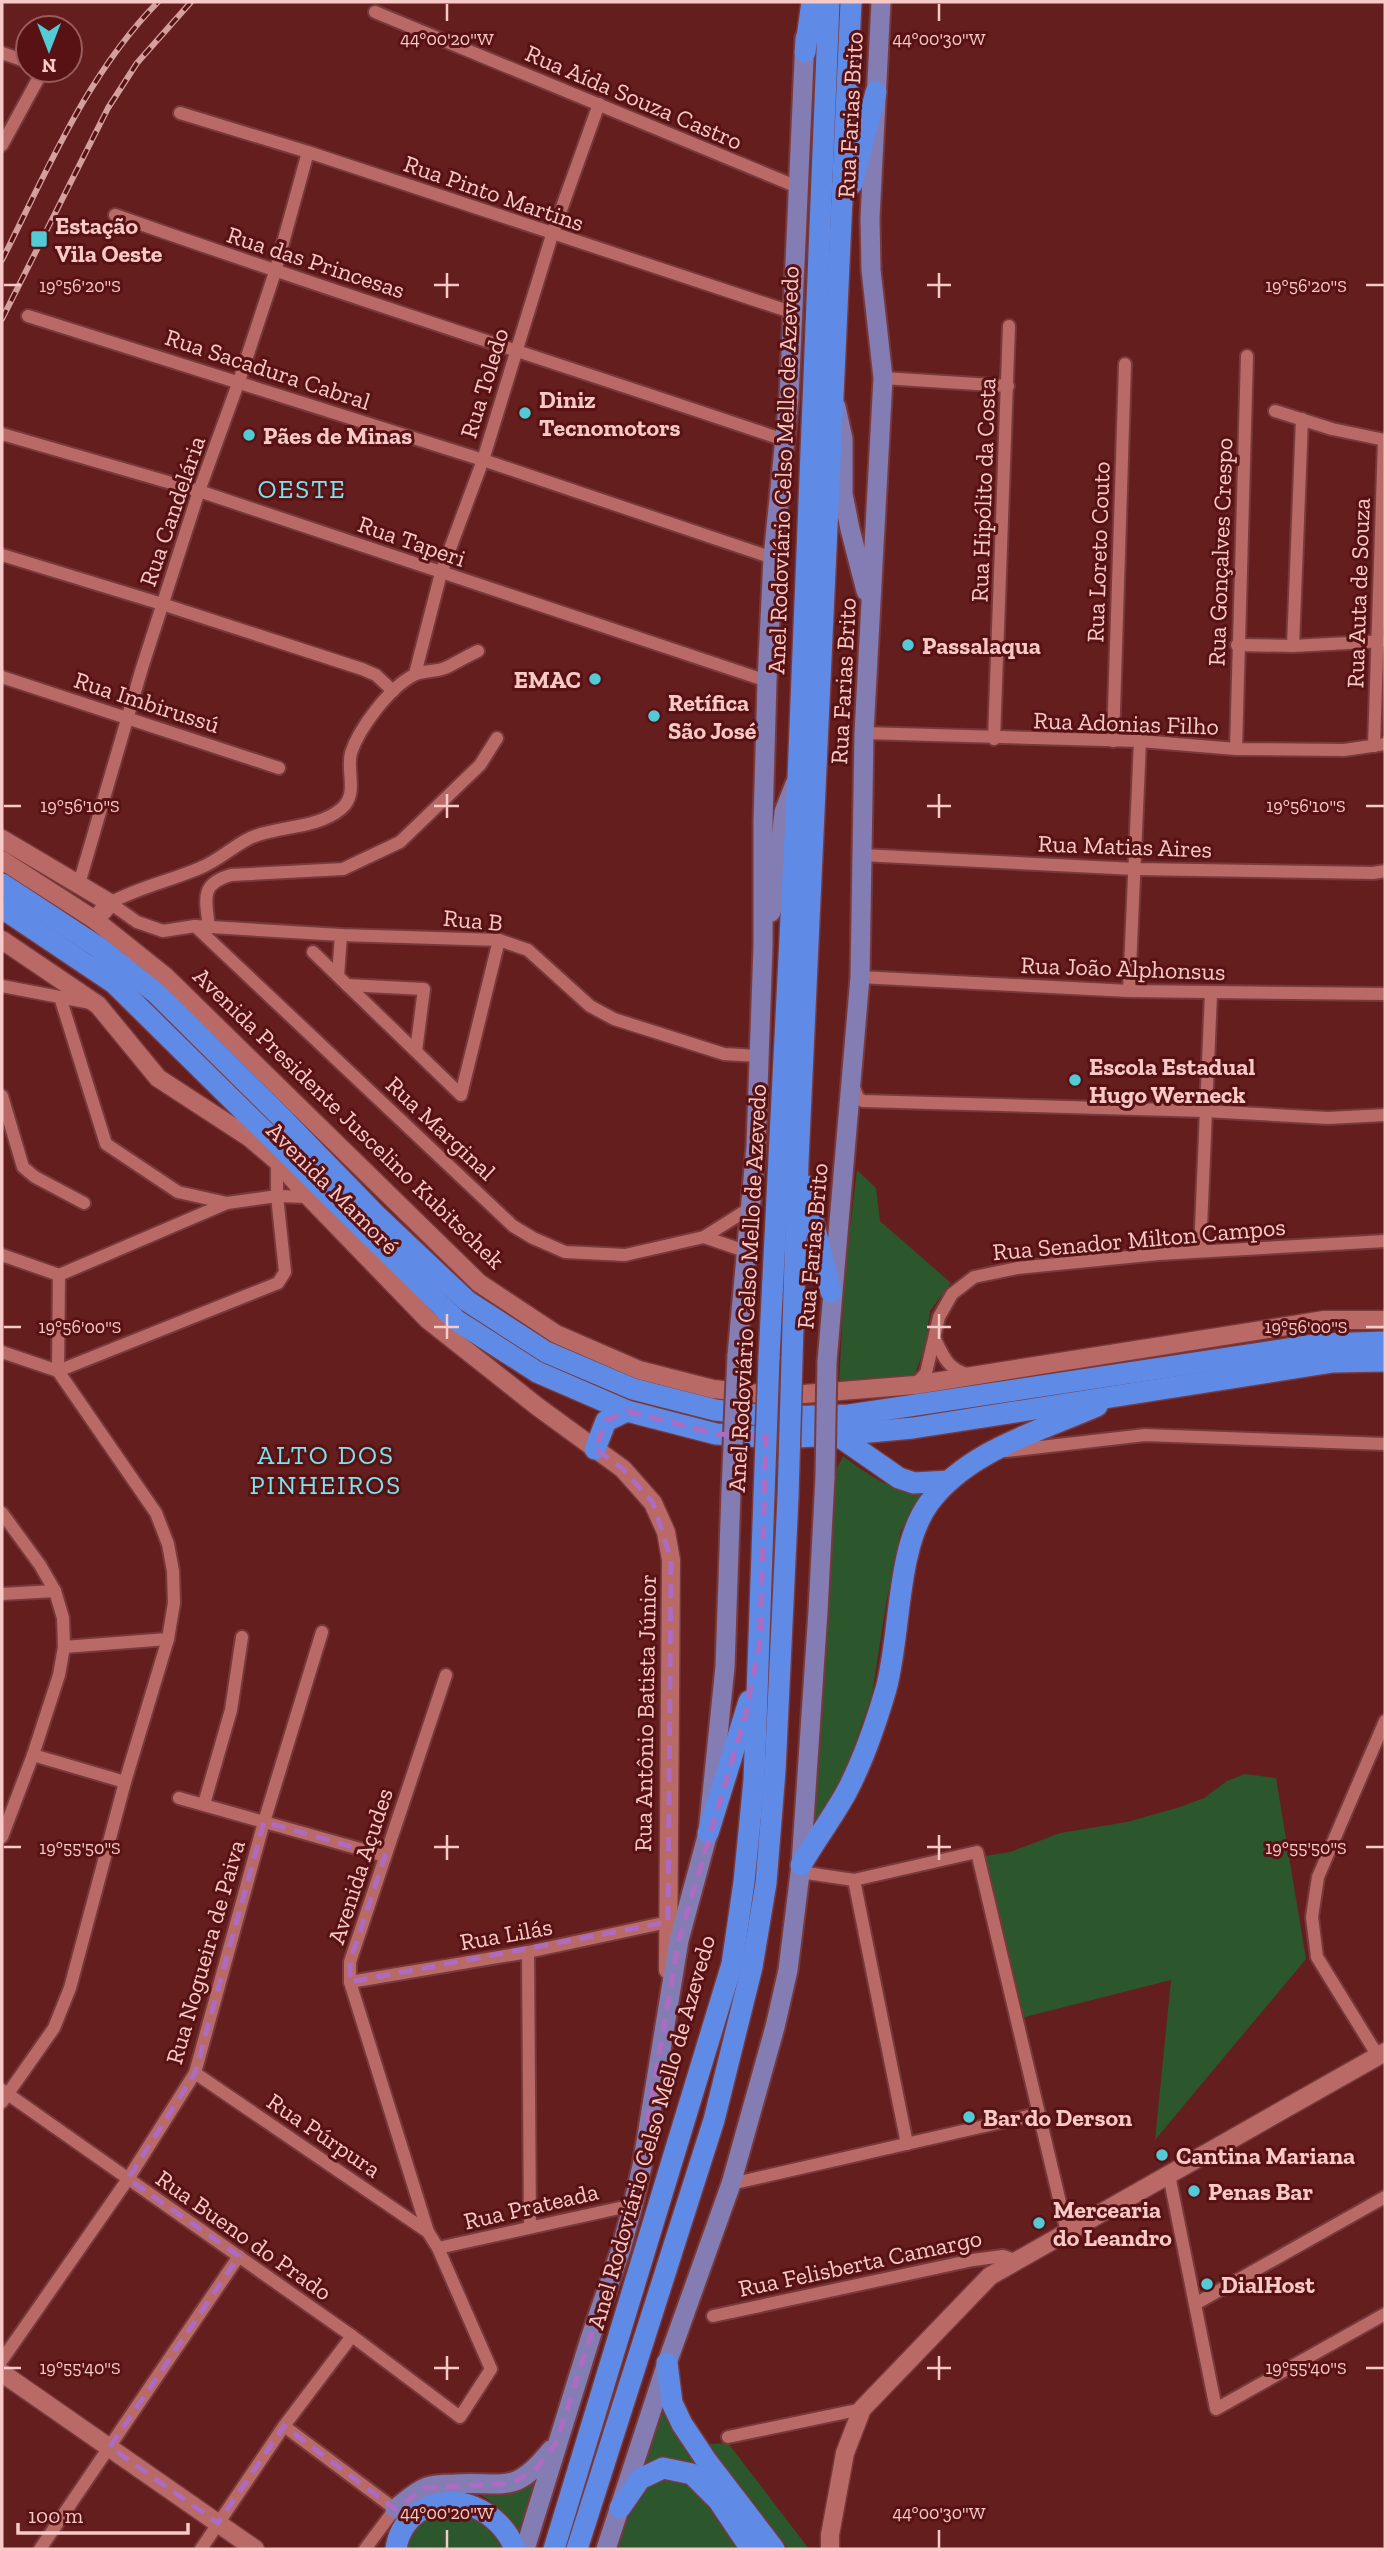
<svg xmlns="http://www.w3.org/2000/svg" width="1387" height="2551" font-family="'Zilla Slab',serif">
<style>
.green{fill:#2c562b}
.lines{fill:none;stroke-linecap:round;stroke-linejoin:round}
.street-casing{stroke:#78393c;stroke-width:16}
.secondary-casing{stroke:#78393c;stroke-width:21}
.primary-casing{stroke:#78393c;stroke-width:23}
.highway-casing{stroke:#78393c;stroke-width:24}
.street{stroke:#b96a66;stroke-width:12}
.secondary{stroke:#b96a66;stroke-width:18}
.primary{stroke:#837db3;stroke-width:19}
.highway{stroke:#5f8ae6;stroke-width:21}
.rail-casing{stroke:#d3a09e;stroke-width:6}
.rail{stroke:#581214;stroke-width:3.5;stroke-dasharray:10;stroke-linecap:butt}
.primary-bridge-casing{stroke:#78393c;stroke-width:23;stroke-linecap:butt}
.highway-bridge-casing{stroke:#78393c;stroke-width:24;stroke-linecap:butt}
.primary-bridge{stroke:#837db3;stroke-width:19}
.highway-bridge{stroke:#5f8ae6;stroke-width:21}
.marked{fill:none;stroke:#ad6bc2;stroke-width:5;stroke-dasharray:14 9;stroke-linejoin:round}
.ticks{fill:none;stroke:#f7cac7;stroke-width:2.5}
.poi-dot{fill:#52cbd7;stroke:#581214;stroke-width:2.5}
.labels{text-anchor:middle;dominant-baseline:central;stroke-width:6;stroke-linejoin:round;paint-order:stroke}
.street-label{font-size:24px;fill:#f7cac7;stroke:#581214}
.poi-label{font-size:24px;font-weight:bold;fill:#f7cac7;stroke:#581214;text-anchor:start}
.neighbourhood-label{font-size:26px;letter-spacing:2px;fill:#7ae5ef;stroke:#581214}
.ticks-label{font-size:18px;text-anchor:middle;fill:#f7cac7;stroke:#581214;stroke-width:6;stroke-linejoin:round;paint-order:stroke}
</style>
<rect width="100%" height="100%" fill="#641e1e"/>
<g class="green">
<polygon points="857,1170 876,1188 880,1221 951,1283 930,1311 925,1348 913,1378 839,1384 845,1269"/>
<path d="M 843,1456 C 871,1477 899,1496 935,1495 L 901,1530 L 886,1604 L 872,1695 L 839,1790 L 808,1850 L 823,1496 Z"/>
<polygon points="1245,1774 1276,1778 1306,1959 1155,2140 1171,1980 1021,2018 985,1856 1010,1852 1060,1833 1127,1822 1180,1807 1204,1798 1227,1781"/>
<polygon points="665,2399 708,2480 641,2467"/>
<polygon points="728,2443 809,2549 788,2549 708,2444"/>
<path d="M 537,2477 L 520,2541 C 512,2519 498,2504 477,2493 Z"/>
<polygon points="659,2477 689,2481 747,2549 615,2549 632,2496"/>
<path d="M 454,2511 L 479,2517 L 507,2549 L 403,2549 C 414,2525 429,2515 454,2511 Z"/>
</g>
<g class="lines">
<g class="street-casing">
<g id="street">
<polyline points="375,12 800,188"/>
<polyline points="2,53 28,62"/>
<polyline points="180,113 308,152 794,313"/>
<polyline points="2,145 43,70"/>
<path d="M 115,215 C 337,294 561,364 784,440"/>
<polyline points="28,316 483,460 773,558"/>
<polyline points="883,378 1008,386"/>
<polyline points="1275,411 1332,429 1385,440"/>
<polyline points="2,434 199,491 767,681"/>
<polyline points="2,555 162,604 362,669 376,675 393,691"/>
<polyline points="1237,645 1293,646 1385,641"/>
<polyline points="1293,646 1302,419"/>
<path d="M 478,651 C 467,656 456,663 445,668 C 435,672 423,670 414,675 C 390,687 359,728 351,753 C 346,772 359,794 341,809 C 318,828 282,826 255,836 C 239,841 219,861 200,868 C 170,881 139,887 110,903 L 137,922 L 163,931 L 195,926 L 341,935 L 499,940 L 528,950 L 590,1006 L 614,1019 L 724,1054 L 758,1056"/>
<polyline points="415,674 441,573 483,460 552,235 599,104"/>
<polyline points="2,677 279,768"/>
<polyline points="864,733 1140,741 1236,749 1344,750 1385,744"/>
<polyline points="994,739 1009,326"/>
<polyline points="1113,741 1125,364"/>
<polyline points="1374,746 1384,440"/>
<polyline points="1236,749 1247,356"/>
<polyline points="862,855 1135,869 1373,873 1385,871"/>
<polyline points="79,884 142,668 199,491 239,381 275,272 308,152"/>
<polyline points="195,926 513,1226 533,1238 565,1252 625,1255 704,1237 750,1208"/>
<path d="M 209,928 C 206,900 199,884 231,875 L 343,869 L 400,842 L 480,765 L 497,738"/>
<polyline points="313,952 461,1095 499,940"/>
<polyline points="338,976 341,935"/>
<polyline points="860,977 1129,991 1385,994"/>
<polyline points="347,985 424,989 416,1051"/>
<polyline points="2,986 91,1003"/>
<polyline points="1129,991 1140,741"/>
<polyline points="60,997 106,1144 178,1192 227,1203"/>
<polyline points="853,1085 858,1098 863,1101 1205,1111 1328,1118 1385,1115"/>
<polyline points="2,1096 23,1167 35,1177 84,1203"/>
<polyline points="704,1237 745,1251"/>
<polyline points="1200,1251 1211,993"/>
<polyline points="2,1255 59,1275 227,1203 277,1196 309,1197"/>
<path d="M 935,1339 C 944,1358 948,1369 969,1375"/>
<polyline points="2,1352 58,1371"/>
<polyline points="58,1371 278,1283 285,1272 277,1196 277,1161"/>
<polyline points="915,1385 926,1373 939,1317 952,1294 974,1277 1017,1268 1159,1254 1385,1241"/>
<polyline points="1006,1451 1145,1435 1385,1444"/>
<polyline points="2,1513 40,1565 55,1591 63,1618 64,1647 59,1675 33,1755 2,1837"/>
<polyline points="2,1594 55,1591"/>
<polyline points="64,1647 168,1639"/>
<polyline points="33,1755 125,1782"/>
<polyline points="179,1798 385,1856"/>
<polyline points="204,1804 231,1710 242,1637"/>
<polyline points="800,1872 854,1880 977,1852 1067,2232"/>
<polyline points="854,1880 907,2144"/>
<polyline points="528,1952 530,2227"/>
<polyline points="350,1982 528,1952 668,1922"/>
<polyline points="1378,2056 1317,1957 1312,1917 1318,1877 1385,1721"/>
<polyline points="195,2073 428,2232"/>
<polyline points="2,2090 352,2336 460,2417 491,2369 438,2248 428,2232 350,1982 350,1962 446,1675"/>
<polyline points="2,2102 54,2028 70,1988 125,1782 168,1639 174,1603 173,1571 168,1544 156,1513 58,1371 59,1275"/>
<polyline points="1169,2175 1216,2409 1385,2314"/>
<polyline points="731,2184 1037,2114"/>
<polyline points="438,2248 633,2205"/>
<polyline points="1195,2304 1385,2197"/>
<polyline points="713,2316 973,2260 1003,2256 1014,2260"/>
<polyline points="2,2360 128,2179 195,2073 264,1822 322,1632"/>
<polyline points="284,2426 395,2509 365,2549"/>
<polyline points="728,2437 862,2409"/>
<polyline points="40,2549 239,2256"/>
<polyline points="201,2549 284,2426 352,2336"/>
</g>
</g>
<g class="secondary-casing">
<g id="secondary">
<polyline points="2,839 110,903 95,920"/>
<polyline points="2,860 95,920 165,976 479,1283 556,1334 639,1370 713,1389 779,1396 915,1385 1324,1320 1385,1320"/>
<polyline points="2,940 98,1005 158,1078 250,1138 277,1161 309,1197 428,1320 538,1407 623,1469 653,1503 666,1532 671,1560 668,1970"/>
<polyline points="2,2373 255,2549"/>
<polyline points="830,2549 830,2535 845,2453 862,2409 990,2276 1385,2052"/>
</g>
</g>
<g class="primary-casing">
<g id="primary">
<polyline points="836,407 843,439 843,494 850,529 866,591"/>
<polyline points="771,912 775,894 784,812 795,784"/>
<polyline points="737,1356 756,1146 763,946 763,822 767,681 773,558 789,398 805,38"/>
<polyline points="827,1362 860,977 864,733 883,378 871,270 870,218 881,2"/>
<path d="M 395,2509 C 404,2502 416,2491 427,2487 C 435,2484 446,2484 454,2484 C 505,2481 514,2496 551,2450"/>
<polyline points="525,2549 591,2336 621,2249 633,2205 642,2166 679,1940 708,1833 725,1667 731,1492"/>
<polyline points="606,2549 667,2363 731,2184 775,2027 788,1970 801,1865 818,1611 825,1477"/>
</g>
</g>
<g class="highway-casing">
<g id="highway">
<polyline points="805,52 812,2"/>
<polyline points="852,184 876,92"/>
<polyline points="2,884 98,947 156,993 283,1119 378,1217 467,1301 546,1352 633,1389 715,1410 778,1417 849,1415 1321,1344 1385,1342"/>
<polyline points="2,908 114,983 456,1320 537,1372 627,1411 716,1434 778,1438 837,1435 913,1428 1333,1362 1385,1361"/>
<polyline points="804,1185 831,1292"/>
<polyline points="769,1358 798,777 829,2"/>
<polyline points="792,1359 798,1162 851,2"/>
<polyline points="837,1435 899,1478 914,1483 949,1481"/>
<polyline points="595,1449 606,1421 627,1411"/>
<polyline points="708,1833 749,1701"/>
<path d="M 801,1865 C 815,1841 832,1818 846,1793 C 863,1761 876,1723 886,1689 C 901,1634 896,1548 929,1503 C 967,1451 1040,1431 1097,1406"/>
<polyline points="667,2363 672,2403 682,2424 706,2460 774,2549"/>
<polyline points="620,2508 640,2479 663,2468 692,2474 718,2500 751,2549"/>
<path d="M 396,2549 C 398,2534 405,2522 417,2513 C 453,2488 500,2510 515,2549"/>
<polyline points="554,2549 732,1964 744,1882 754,1780 764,1496"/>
<polyline points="577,2549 714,2120 752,1967 766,1883 775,1771 788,1497"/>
</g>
</g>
<use href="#street" class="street"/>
<use href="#secondary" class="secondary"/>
<use href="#primary" class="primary"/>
<use href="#highway" class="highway"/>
<g class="rail-casing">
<g id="rail">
<path d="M 2,260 C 47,171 87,74 158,2"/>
<polyline points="2,319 108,108 137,63 191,2"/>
</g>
</g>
<use href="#rail" class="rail"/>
<g class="primary-bridge-casing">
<g id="primary-bridge">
<polyline points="825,1477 827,1362"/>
<polyline points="731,1492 737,1356"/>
</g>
</g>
<g class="highway-bridge-casing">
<g id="highway-bridge">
<polyline points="764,1496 769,1358"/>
<polyline points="788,1497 792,1359"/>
</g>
</g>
<use href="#primary-bridge" class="primary-bridge"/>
<use href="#highway-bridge" class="highway-bridge"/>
</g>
<path class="marked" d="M 627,1411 L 716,1434 L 766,1437 L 760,1640 L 746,1713 L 679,1940 L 633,2205 L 556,2443 L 536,2469 L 513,2483 L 425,2488 L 395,2509 L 284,2426 L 218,2523 L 110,2447 L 239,2256 L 128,2179 L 195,2073 L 264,1822 L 385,1856 L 350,1962 L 350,1982 L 668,1922 L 671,1560 L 653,1503 L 623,1469 L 595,1449 L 606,1421 Z"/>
<path class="ticks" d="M 447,4 L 447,21M 939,4 L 939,21M 447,273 L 447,298M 939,273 L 939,298M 4,285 L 21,285M 434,285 L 459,285M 927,285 L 951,285M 1366,285 L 1384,285M 447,794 L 447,818M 939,794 L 939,818M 4,806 L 21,806M 434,806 L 459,806M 927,806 L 951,806M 1366,806 L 1384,806M 447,1314 L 447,1339M 939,1314 L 939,1339M 4,1327 L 21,1327M 434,1327 L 459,1327M 927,1327 L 951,1327M 1366,1327 L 1384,1327M 447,1835 L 447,1860M 939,1835 L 939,1860M 4,1847 L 21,1847M 434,1847 L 459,1847M 927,1847 L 951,1847M 1366,1847 L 1384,1847M 447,2356 L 447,2380M 939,2356 L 939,2380M 4,2368 L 21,2368M 434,2368 L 459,2368M 927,2368 L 951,2368M 1366,2368 L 1384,2368M 447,2530 L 447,2548M 939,2530 L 939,2548"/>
<g class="poi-dot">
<rect x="30" y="230" width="18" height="18" rx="3.5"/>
<circle cx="525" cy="413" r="7"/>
<circle cx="249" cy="435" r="7"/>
<circle cx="908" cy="645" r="7"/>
<circle cx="595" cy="679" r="7"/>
<circle cx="654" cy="716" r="7"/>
<circle cx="1075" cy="1080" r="7"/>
<circle cx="969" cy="2117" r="7"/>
<circle cx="1162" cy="2155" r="7"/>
<circle cx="1194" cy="2191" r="7"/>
<circle cx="1039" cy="2223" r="7"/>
<circle cx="1207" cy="2284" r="7"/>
</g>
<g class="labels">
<g class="street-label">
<text transform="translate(634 97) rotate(23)">Rua Aída Souza Castro</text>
<text transform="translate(850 115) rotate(-87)">Rua Farias Brito</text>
<text transform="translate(494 193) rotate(19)">Rua Pinto Martins</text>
<text transform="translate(316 262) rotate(18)">Rua das Princesas</text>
<text transform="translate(268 369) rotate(18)">Rua Sacadura Cabral</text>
<text transform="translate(484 383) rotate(-73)">Rua Toledo</text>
<text transform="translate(783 470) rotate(-88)">Anel Rodoviário Celso Mello de Azevedo</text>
<text transform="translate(983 490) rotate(-88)">Rua Hipólito da Costa</text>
<text transform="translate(172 511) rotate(-71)">Rua Candelária</text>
<text transform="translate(412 541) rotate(19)">Rua Taperi</text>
<text transform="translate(1098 552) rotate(-88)">Rua Loreto Couto</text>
<text transform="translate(1220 552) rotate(-88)">Rua Gonçalves Crespo</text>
<text transform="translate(1358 593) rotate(-88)">Rua Auta de Souza</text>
<text transform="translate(843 681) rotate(-87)">Rua Farias Brito</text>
<text transform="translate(147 702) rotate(18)">Rua Imbirussú</text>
<text transform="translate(1126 723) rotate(2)">Rua Adonias Filho</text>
<text transform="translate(1125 846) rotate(2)">Rua Matias Aires</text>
<text transform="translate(473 920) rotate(5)">Rua B</text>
<text transform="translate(1123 968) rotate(2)">Rua João Alphonsus</text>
<text transform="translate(349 1118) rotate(44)">Avenida Presidente Juscelino Kubitschek</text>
<text transform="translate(441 1128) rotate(43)">Rua Marginal</text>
<text transform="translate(333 1188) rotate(45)">Avenida Mamoré</text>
<text transform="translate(1139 1239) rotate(-5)">Rua Senador Milton Campos</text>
<text transform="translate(812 1246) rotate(-85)">Rua Farias Brito</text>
<text transform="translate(747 1288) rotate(-87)">Anel Rodoviário Celso Mello de Azevedo</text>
<text transform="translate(645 1713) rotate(-89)">Rua Antônio Batista Júnior</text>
<text transform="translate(360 1866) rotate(-72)">Avenida Açudes</text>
<text transform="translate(506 1934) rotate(-10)">Rua Lilás</text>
<text transform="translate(205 1952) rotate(-74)">Rua Nogueira de Paiva</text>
<text transform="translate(651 2132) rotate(-74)">Anel Rodoviário Celso Mello de Azevedo</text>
<text transform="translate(324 2135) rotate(34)">Rua Púrpura</text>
<text transform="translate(531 2206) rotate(-13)">Rua Prateada</text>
<text transform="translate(244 2235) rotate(35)">Rua Bueno do Prado</text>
<text transform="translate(860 2263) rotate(-12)">Rua Felisberta Camargo</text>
</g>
<g class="poi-label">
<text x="55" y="225">Estação<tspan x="55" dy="28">Vila Oeste</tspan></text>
<text x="539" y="399">Diniz<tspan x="539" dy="28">Tecnomotors</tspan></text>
<text x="263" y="435">Pães de Minas</text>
<text x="922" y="645">Passalaqua</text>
<text x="581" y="679" text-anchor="end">EMAC</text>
<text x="668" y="702">Retífica<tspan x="668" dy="28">São José</tspan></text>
<text x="1089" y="1066">Escola Estadual<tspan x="1089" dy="28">Hugo Werneck</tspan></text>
<text x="983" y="2117">Bar do Derson</text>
<text x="1176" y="2155">Cantina Mariana</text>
<text x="1208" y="2191">Penas Bar</text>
<text x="1053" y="2209">Mercearia<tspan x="1053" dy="28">do Leandro</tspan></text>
<text x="1221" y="2284">DialHost</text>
</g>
<g class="neighbourhood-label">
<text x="302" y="489">OESTE</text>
<text x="326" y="1455">ALTO DOS<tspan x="326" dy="30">PINHEIROS</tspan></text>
</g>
</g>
<g class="ticks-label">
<text x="447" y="45">44°00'20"W</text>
<text x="939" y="45">44°00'30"W</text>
<text x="1306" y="292">19°56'20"S</text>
<text x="80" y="292">19°56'20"S</text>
<text x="1306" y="812">19°56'10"S</text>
<text x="80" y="812">19°56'10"S</text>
<text x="1306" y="1333">19°56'00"S</text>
<text x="80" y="1333">19°56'00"S</text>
<text x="1306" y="1854">19°55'50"S</text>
<text x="80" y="1854">19°55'50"S</text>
<text x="1306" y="2374">19°55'40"S</text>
<text x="80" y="2374">19°55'40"S</text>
<text x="447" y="2519">44°00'20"W</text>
<text x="939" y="2519">44°00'30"W</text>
</g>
<rect width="1387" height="2551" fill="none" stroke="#f7cac7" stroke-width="7"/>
<g transform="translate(49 49) rotate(180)"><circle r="33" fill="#581214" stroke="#985c5c" stroke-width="2"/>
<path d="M0-5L12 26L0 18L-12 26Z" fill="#52cbd7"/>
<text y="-10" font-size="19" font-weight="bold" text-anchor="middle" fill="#f7cac7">N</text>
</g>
<path d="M18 2523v10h170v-10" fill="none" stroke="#f7cac7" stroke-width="3.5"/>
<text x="28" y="2523" font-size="21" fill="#f7cac7" stroke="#581214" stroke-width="5" paint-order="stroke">100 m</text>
</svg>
